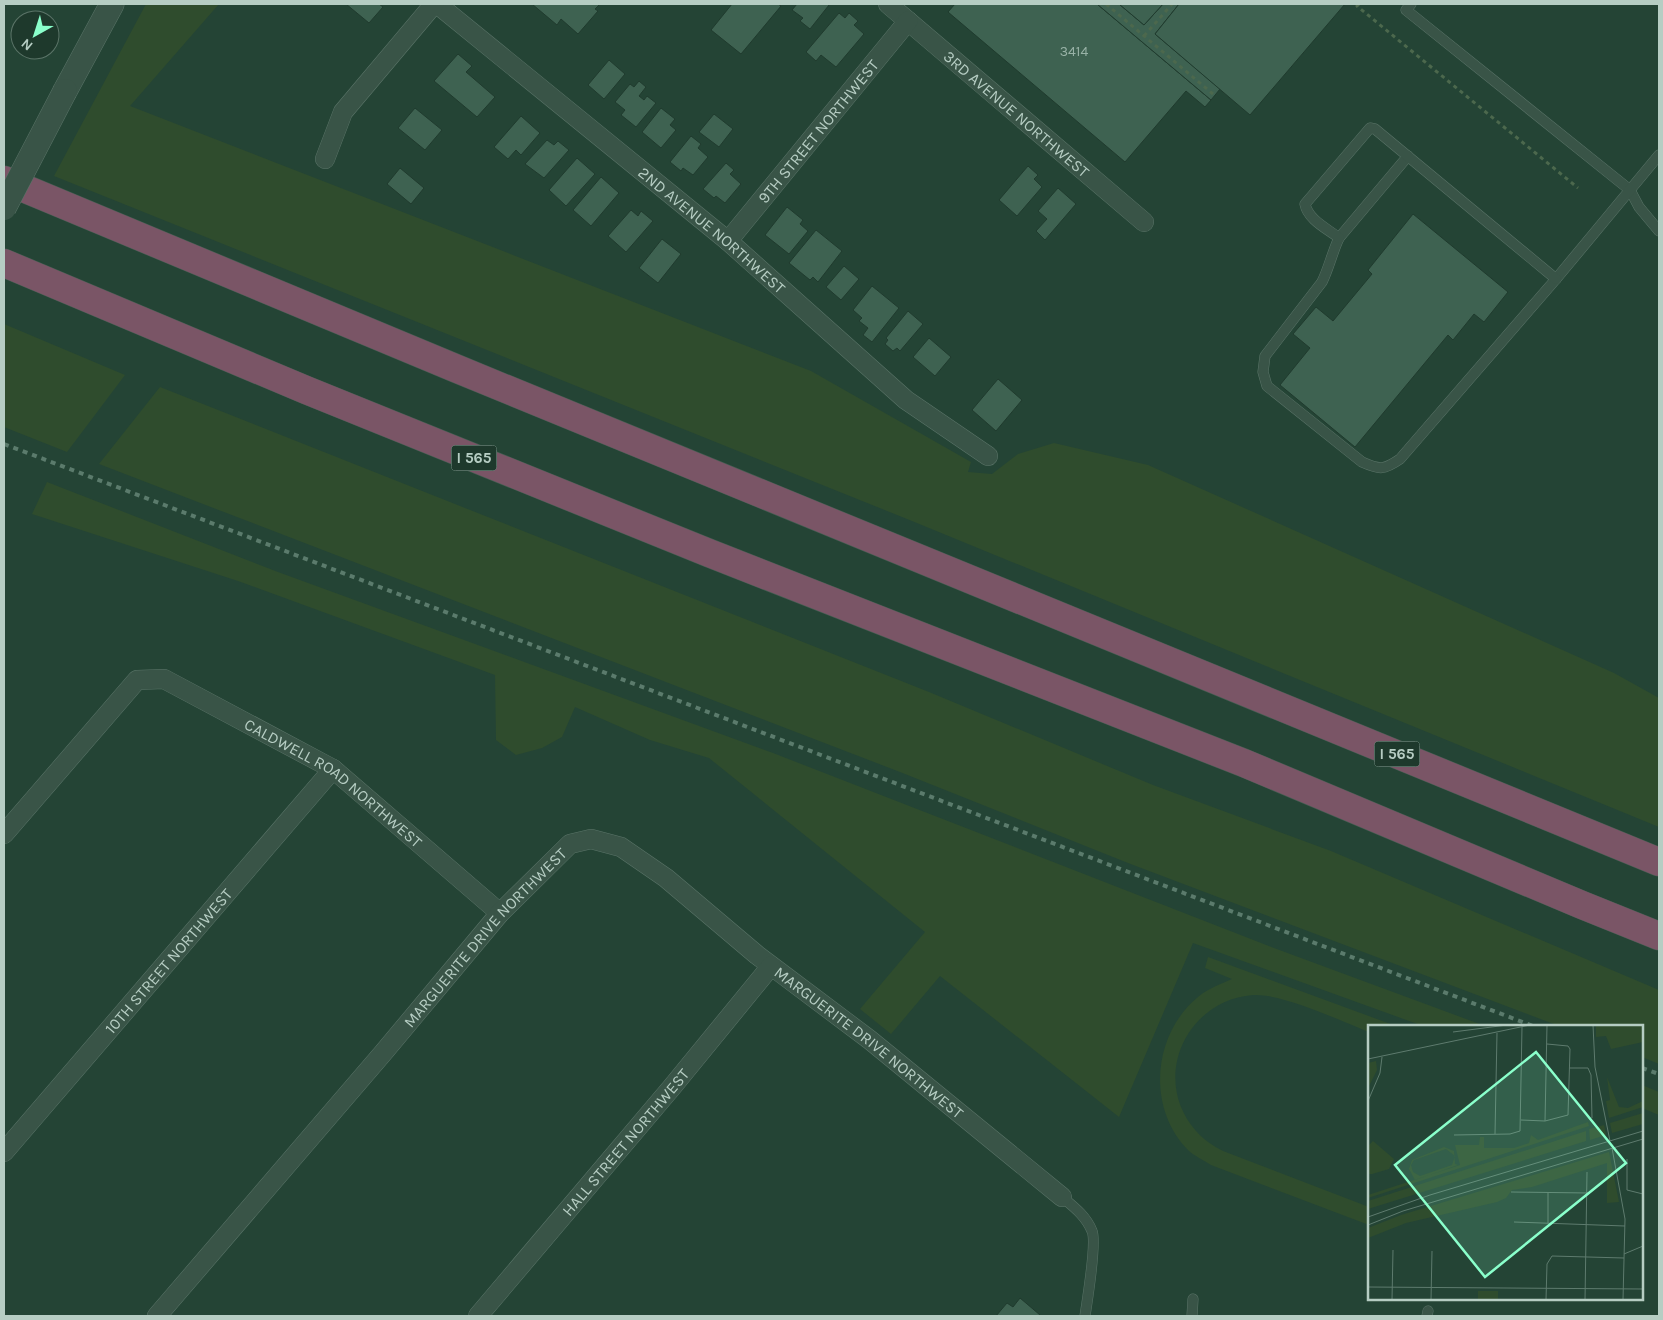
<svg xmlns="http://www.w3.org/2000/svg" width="1663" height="1320" font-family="Karla,sans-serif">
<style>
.green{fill:#2f4c2d}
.building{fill:#3e6251;stroke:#203b2e}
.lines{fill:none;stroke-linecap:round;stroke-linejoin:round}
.service-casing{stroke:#5a7468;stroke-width:11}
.minor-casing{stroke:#5a7468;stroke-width:20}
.tertiary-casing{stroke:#5a7468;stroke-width:25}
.motorway-casing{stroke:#445e52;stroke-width:29}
.path{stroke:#4c684d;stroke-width:3;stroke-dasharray:4 4;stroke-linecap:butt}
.service{stroke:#395447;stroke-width:10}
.minor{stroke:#395447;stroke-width:19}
.tertiary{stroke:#395447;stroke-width:24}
.motorway{stroke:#7a5566;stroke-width:28}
.rail{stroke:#5b7b6c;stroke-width:4;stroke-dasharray:5 5;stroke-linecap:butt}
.tertiary-bridge-casing{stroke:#5a7468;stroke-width:25;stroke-linecap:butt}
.tertiary-bridge{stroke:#395447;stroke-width:24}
.labels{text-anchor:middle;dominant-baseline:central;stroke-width:5;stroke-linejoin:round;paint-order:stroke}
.number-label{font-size:14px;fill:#98b2a6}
.shield{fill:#1e392c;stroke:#88a196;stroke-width:1}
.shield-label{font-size:15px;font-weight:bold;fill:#b6cdc3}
.street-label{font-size:16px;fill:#b6cdc3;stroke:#1e392c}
.inset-road{fill:none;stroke:#5e7b6e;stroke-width:1}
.view{fill:#8affcb;fill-opacity:0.15;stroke:#8affcb;stroke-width:2.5}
.inset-edge{fill:none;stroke:#b6cdc3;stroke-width:2.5}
</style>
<rect width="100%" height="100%" fill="#244435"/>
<g class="green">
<polygon points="146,4 219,4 130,106 811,371 971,462 968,472 992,474 1018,454 1054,443 1148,465 1614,673 1659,698 1659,827 912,521 54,176"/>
<polygon points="4,324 125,375 67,452 4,427"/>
<polygon points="160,387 929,692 1153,785 1331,851 1659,990 1659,1064 1642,1057 1642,1026 1559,1026 1128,863 900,772 99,464"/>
<polygon points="47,482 278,572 773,753 1274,948 1485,1026 1423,1026 1193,943 1119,1117 940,976 891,1034 860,1009 925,932 709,758 650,740 575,707 562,737 542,748 516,755 496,740 495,675 238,581 32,514"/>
<path d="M 1208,957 L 1396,1026 L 1369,1026 L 1369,1032 C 1341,1021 1281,993 1253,995 C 1186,1000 1150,1079 1196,1131 C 1204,1140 1213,1146 1223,1151 L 1369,1207 L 1369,1225 L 1211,1165 C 1204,1160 1194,1156 1188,1150 C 1146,1107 1153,1034 1198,997 C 1209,988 1221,984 1232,979 L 1205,968 Z"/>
<polygon points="1642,1085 1659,1092 1659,1115 1642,1108"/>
</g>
<g class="building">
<polygon points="346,4 379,4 383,7 369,23"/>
<polygon points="532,4 600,4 595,9 598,11 578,34 561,19 557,25"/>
<polygon points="732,4 778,4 781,6 741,54 711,30"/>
<polygon points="797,4 827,4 829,5 810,29 800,21 803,18 792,10"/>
<polygon points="955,4 1097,4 1211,100 1205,107 1186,91 1125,162 948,12"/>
<polygon points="1097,4 1119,4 1144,25 1163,4 1179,4 1155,34 1220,89 1211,100"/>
<polygon points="1119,4 1163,4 1144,25"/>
<polygon points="1179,4 1345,4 1250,115 1155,34"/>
<polygon points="839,13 845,18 849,13 858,21 854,25 864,34 836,67 821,55 816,61 806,52"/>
<polygon points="458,54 472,66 466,72 495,97 477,117 434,81"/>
<polygon points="609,60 625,74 604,99 588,85"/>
<polygon points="639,81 646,87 639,96 644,100 647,96 656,103 636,127 621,115 625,110 615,102 630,84 634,87"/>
<polygon points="415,108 442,130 425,150 398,128"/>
<polygon points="661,108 675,119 670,125 676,130 661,148 642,132"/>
<polygon points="714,114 733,129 719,147 699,132"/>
<polygon points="521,116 540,133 521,155 516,150 508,159 494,147"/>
<polygon points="691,136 701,144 698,148 708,157 693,175 683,168 681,171 670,162"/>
<polygon points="547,140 554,145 558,141 569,150 544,178 525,164"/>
<polygon points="577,158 595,174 566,206 549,190"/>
<polygon points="726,163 734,170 730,174 741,184 725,203 716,196 714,198 703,189"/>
<polygon points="1028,166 1038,175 1034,179 1042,187 1017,216 999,200"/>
<polygon points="400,168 424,188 411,204 387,184"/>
<polygon points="601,177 619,193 591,226 573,210"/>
<polygon points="1058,188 1076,204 1045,240 1036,231 1047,219 1038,211"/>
<polygon points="787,207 803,220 800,224 808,231 789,254 765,235"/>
<polygon points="631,210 638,216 641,211 653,221 626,252 608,236"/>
<polygon points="1413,214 1508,292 1484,322 1474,314 1453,340 1448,335 1355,447 1280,385 1310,348 1293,334 1316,307 1333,321 1372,274 1368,270"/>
<polygon points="816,230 842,251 818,282 813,277 810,280 789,263"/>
<polygon points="662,239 681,254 658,283 639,268"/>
<polygon points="844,266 859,279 841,300 826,287"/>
<polygon points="872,286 899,308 872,342 863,335 868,328 859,321 862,318 853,310"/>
<polygon points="908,311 923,324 900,351 897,348 893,351 885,344 888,340 886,338"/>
<polygon points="929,338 951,357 935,376 913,357"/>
<polygon points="998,379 1022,400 996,431 972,410"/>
<polygon points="1020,1298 1040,1315 1039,1316 996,1316 1007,1303 1013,1307"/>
</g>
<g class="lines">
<g class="service-casing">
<g id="service">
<polyline points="1411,4 1406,10 1630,190 1639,207 1659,231"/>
<path d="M 1408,156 L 1339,238 C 1332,253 1329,268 1322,282 L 1265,356 L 1263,372 L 1267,386 L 1362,462 C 1380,470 1384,470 1400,459 L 1556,279 L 1659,155"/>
<path d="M 1339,238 C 1328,229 1308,220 1305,204 L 1370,128 L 1375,129 L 1556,279"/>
<path d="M 1062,1197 C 1074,1207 1086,1216 1092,1231 C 1097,1242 1087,1302 1085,1316"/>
<polyline points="1192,1316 1193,1299"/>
<polyline points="1427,1316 1428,1311"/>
</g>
</g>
<g class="minor-casing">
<g id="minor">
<path id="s1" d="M 437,4 L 728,241 L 906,400 L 988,456"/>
<path id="s2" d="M 888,4 L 1144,222"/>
<polyline points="325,159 343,112 434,4"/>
<path id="s3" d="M 728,241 L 908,21"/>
<path id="s4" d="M 4,834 L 137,680 L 164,679 L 333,769 L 500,913"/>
<path id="s5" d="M 4,1152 L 333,769"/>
<path id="s6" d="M 157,1316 L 383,1053 L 500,913 L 570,844 L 591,839 L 621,847 L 666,878 L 757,955 L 870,1040 L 1062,1197"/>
<path id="s7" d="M 478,1316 L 672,1087 L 771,966"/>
</g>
</g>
<g class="tertiary-casing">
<polyline id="tertiary" points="65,91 112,4"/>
</g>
<g class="motorway-casing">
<g id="motorway">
<polyline points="4,180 455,368 1659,862"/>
<polyline points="4,263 306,390 709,553 1244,763 1582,905 1659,936"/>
</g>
</g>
<g class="path">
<polyline points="1106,4 1213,94"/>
<polyline points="1359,4 1357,6 1578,188"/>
<polyline points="1144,36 1172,4"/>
</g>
<use href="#service" class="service"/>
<use href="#minor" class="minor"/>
<use href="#tertiary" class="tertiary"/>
<use href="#motorway" class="motorway"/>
<g class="rail">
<polyline points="4,444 1533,1026"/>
<polyline points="1642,1068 1659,1074"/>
</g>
<g class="tertiary-bridge-casing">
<polyline id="tertiary-bridge" points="4,208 65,91"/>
</g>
<use href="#tertiary-bridge" class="tertiary-bridge"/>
</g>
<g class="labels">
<g class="number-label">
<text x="1074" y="51">3414</text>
</g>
<g class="shield">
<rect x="451.5" y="445.5" width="45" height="25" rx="4"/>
<rect x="1374.5" y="741.5" width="45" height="25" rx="4"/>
</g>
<g class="shield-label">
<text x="474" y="458">I 565</text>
<text x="1397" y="754">I 565</text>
</g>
<g class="street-label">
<text stroke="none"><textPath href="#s2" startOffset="169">3RD AVENUE NORTHWEST</textPath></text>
<text stroke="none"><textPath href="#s3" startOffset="142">9TH STREET NORTHWEST</textPath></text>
<text stroke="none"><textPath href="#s1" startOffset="356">2ND AVENUE NORTHWEST</textPath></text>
<text stroke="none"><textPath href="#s4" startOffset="430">CALDWELL ROAD NORTHWEST</textPath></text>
<text stroke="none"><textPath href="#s6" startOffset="501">MARGUERITE DRIVE NORTHWEST</textPath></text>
<text stroke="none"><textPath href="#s5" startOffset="252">10TH STREET NORTHWEST</textPath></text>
<text stroke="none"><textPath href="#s6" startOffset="996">MARGUERITE DRIVE NORTHWEST</textPath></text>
<text stroke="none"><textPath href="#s7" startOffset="228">HALL STREET NORTHWEST</textPath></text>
</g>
</g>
<g transform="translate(1368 1025)">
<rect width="275" height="275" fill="#244435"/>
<path d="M 228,0 L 275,0 L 275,17 L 243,24 L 238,11 L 228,12 ZM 8,36 L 9,45 L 0,63 L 0,38 ZM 239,52 L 251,82 L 260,83 L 275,76 L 275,82 L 241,93 L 238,76 L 242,75 ZM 275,88 L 275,99 L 244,108 L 242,98 ZM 220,97 L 221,101 L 0,173 L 0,170 L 92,140 L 87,120 L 111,120 L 112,112 L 116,112 L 116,123 L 146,123 L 161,118 L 163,110 L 170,115 ZM 236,100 L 238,110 L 222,115 L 221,104 ZM 218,106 L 218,116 L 0,184 L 0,176 ZM 5,116 L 26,134 L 21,144 L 4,149 L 0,149 L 0,121 ZM 76,122 L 86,126 L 87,139 L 90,140 L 47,155 L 41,144 L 44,135 ZM 78,124 L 87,131 L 84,140 L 52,151 L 45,147 L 43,140 L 46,135 ZM 241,127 L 251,177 L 239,178 L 239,138 L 164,162 L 144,165 L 138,173 L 129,177 L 38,198 L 0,213 L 0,203 L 33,190 ZM 110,266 L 130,266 L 130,275 L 110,275 Z" fill="#2f4c2d" fill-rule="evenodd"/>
<path class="inset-road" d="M 225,0 L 227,42 L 242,116M 85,7 L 139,0M 0,34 L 162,0M 201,43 L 220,43 L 223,50 L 224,93M 0,76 L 12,48 L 14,32M 153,95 L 177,96 L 200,90 L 202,24 L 200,21 L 179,19M 177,96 L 179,0M 127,109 L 129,8M 86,110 L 142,109 L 152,106 L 154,2M 244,123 L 257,194 L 255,275M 259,134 L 259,165 L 275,169M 143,167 L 221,168M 0,192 L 62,170 L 275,106M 146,197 L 257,201M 180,198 L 180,167M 0,200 L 35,186 L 275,114M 256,229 L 275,221M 0,262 L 275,264M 24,275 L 25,225M 63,275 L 64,226M 178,275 L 179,239 L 184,231 L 256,233M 217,275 L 219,147"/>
<path class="view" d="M 168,27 L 258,138 L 117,252 L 27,140 Z"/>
<rect width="275" height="275" class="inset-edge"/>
</g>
<rect width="1663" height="1320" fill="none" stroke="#b6cdc3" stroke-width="10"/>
<g transform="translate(35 35) rotate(219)"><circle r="24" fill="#1e392c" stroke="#5b7468"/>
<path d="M0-4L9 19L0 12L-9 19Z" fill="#8affcb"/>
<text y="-8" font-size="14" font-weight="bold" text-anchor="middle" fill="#b6cdc3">N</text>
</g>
</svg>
